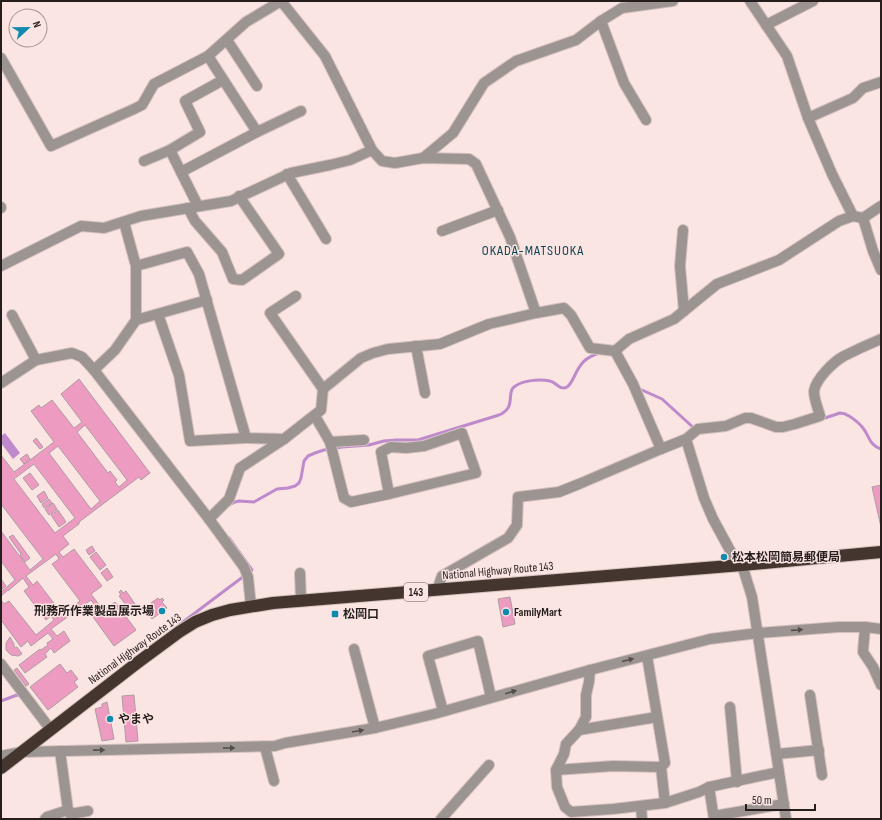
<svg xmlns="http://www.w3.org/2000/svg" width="882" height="820" font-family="'Sofia Sans Condensed','Noto Sans JP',sans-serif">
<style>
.water{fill:#be8acc}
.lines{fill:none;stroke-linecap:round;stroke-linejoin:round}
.stream{stroke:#be8acc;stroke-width:3}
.building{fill:#ed9bc1;stroke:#ae9ca3;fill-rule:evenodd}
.minor-casing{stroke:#d4c1bf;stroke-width:12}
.highway-casing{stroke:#d4c1bf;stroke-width:14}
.minor{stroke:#9b9490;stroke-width:10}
.highway{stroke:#44362e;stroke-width:12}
.oneway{fill:#544d4b}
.poi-dot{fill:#108aad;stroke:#fbe5e3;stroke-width:1.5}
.labels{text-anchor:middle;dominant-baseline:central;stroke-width:3;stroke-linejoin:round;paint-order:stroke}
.shield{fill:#fbe5e3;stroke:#655a58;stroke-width:1}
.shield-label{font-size:11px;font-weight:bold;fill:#251e1d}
.poi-label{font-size:12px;font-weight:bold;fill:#251e1d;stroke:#fbe5e3;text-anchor:start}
.street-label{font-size:12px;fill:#251e1d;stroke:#fbe5e3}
.quarter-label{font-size:14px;letter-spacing:1px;fill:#0d4253;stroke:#fbe5e3}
</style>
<rect width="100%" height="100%" fill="#fbe5e3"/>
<polygon class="water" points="5,433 20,453 13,459 1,443 1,436"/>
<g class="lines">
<g class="stream">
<polyline points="642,390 662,399 695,429"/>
<path d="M 822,419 L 840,413 C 844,413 846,414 849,416 C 854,419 859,423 863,428 C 870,437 869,445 881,449"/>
<path d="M 229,505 L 235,502 L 239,501 L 254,502 L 277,489 L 288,488 L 295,486 L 299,483 L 301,478 L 304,461 L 308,456 L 315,453 L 324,450 L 342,447 L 369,445 L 384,441 L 396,440 L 418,440 L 499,415 C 517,407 506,393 514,387 C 522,380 540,379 550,381 C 556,382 560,391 567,387 C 570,385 572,381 574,377 C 580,364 585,357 600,353"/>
<polyline points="179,625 252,570 229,538"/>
<polyline points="1,701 17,695 21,696"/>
</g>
</g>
<g class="building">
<path d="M 79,379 L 150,473 L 141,480 L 139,477 L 79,522 L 79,524 L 63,536 L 69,544 L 59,552 L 63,557 L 74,549 L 102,586 L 91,594 L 103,610 L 115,602 L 136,630 L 114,646 L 93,617 L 100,612 L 91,600 L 51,629 L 57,636 L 64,631 L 70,641 L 54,653 L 51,648 L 45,654 L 47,657 L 25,673 L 19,665 L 40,649 L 41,650 L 48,645 L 47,643 L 53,639 L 48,633 L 31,646 L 28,641 L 21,647 L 1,620 L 1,600 L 4,604 L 9,601 L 36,635 L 54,620 L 51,616 L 46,620 L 24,591 L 29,587 L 23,578 L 8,591 L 8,590 L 1,596 L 1,592 L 15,580 L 1,561 L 1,531 L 30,570 L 43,559 L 1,504 L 1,455 L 14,472 L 54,442 L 31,411 L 39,405 L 41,408 L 52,400 L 74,428 L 82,422 L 61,394 ZM 85,425 L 127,480 L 119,487 L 115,482 L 117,480 L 110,471 L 108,473 L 77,432 ZM 58,446 L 100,501 L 91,509 L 49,453 ZM 34,464 L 75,518 L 55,533 L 14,479 ZM 56,554 L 59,559 L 52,564 L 80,601 L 58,618 L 54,614 L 59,610 L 37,581 L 33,585 L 26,576 Z"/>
<polygon points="36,438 43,447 40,449 33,441"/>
<polygon points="27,454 30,459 24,464 20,459"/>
<polygon points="30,473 39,485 32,490 23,478"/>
<polygon points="881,485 881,527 872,487"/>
<polygon points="44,491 48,498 41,503 37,496"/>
<polygon points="49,499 52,503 44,508 42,504"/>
<polygon points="53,503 57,509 49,515 45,509"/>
<polygon points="58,510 66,522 59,527 51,515"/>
<polygon points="13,535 30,558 25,562 20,555 21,554 9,537"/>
<polygon points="92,546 95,551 89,555 86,550"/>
<polygon points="96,552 106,565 100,570 90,557"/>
<polygon points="107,568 113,577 107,581 101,573"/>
<polygon points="1,579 6,586 1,590"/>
<polygon points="121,590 123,593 126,591 135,604 129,609 119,596 121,595 119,592"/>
<polygon points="510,597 515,624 503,627 498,599"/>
<polygon points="158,598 160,600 162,598 164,600 162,602 167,608 152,619 145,610 153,605 151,603"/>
<polygon points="10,637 14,644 14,646 15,648 17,647 22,654 18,656 11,655 6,650 6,643"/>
<polygon points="60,664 67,673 71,670 78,679 74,682 78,687 48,710 30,687"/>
<polygon points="17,668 29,684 26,686 14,670"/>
<polygon points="134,695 138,741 126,742 122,696"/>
<polygon points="107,702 114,739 102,741 95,709 102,707 102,704"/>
</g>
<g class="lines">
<g class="minor-casing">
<g id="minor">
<polyline points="281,1 325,56 372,150 382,161 395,163 423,158 469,159 476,164 510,237 536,313"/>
<polyline points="750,1 787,56 808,118 832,174 853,216 863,218 881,206"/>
<polyline points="601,21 624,83 646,120"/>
<polyline points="766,25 813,1"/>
<polyline points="227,40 257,86"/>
<polyline points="208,56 257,132"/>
<polyline points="1,58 51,146 134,109 142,105 154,84 208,56 246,22 281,1"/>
<polyline points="808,118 853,98 863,88 881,82"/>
<polyline points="423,158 453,133 484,83 516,61 576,40 601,21 622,8 673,1"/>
<polyline points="144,161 170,150"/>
<polyline points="181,172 170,150 200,132 185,101 223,80"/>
<polyline points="287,174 326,239"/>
<polyline points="198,206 181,172 257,132 301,111"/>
<polyline points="1,207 1,208"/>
<polyline points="188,208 195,221 222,252 233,279 242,280 279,254 239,196"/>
<polyline points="863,218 873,251 881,270"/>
<polyline points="683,230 680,266 684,311"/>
<polyline points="442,231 498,210"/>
<polyline points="1,266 81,226 104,228 141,216 231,201 291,173 330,165 350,160 372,150"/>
<polyline points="136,266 187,252 199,274 246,438 284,439"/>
<polyline points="296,296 270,313 323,389"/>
<polyline points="158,314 179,375 190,441 246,438"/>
<polyline points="12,315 36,360"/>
<polyline points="136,320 207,300"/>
<polyline points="416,346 425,393"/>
<polyline points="615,351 633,384 661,449"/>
<polyline points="94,370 115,350 136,320 136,266 124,222"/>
<polyline points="1,383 36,360 72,353 82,357 94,370 209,519 244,567 248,577 251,606"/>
<polyline points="315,416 330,442 344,498 351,502 389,494 476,473 462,433 424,446 406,448 391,447 381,452 389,494"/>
<polyline points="686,439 704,498 713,519 738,565"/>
<polyline points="330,442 364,440"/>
<polyline points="209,519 229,499 240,468 284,439 321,410 323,389 361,358 373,353 388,349 440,344 489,324 536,313 564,308 571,315 590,348 615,351 629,339 674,319 717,284 779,260 839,221 853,216"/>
<polyline points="742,565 752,597 779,772 786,819"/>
<polyline points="300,573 301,601"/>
<path d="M 437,590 L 442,576 L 508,538 L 517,525 L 518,497 L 559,492 L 579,484 L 661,449 L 686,439 L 698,429 L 726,426 L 745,418 L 751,418 L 776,427 L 783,427 L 795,424 L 820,416 C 818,408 814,400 814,391 C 816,379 833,362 844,356 C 856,350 869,344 881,339"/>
<polyline points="865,627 863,652 873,667 881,685"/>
<polyline points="354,649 375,728"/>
<polyline points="647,656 665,763 661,767 665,803"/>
<polyline points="1,664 51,730"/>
<polyline points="590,670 589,682 586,695 586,717 579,730 566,744 564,754 556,770 557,787 565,807 571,812 613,809 665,803 699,792 709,787 779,772"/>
<polyline points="810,695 822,775"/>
<polyline points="730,707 737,782"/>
<polyline points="443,711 428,656 478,641 491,697"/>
<polyline points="579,730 657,717"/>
<polyline points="265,747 274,781"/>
<polyline points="777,754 819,750"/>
<polyline points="1,756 22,752 275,746 285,743 375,728 434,714 590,670 710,639 758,633 839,627 865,627 881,629"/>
<polyline points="556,770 613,766 661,767"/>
<polyline points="709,787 714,819"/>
<polyline points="641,806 642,819"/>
<polyline points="68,810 70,814 88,811"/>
<polyline points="714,816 784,804"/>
<polyline points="45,819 47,817 68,810 60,751"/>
<polyline points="441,819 489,765"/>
</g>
</g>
<g class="highway-casing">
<polyline id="highway" points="1,768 137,663 179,632 195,622 212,615 230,610 273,603 742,565 881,552"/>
</g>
<use href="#minor" class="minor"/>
<use href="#highway" class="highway"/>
</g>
<defs><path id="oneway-solid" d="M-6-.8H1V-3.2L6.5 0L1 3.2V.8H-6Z"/></defs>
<g class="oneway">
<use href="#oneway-solid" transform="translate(797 630) rotate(-4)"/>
<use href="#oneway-solid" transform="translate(628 660) rotate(-14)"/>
<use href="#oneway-solid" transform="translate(511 692) rotate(-16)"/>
<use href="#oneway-solid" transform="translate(358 731) rotate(-10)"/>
<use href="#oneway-solid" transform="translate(229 748)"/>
<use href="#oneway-solid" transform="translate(99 750) rotate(-1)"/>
</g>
<g class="poi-dot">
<circle cx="724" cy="557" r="4"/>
<circle cx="162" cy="611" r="4"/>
<circle cx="506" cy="612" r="4"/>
<rect x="331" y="610" width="8" height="8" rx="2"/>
<circle cx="110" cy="719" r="4"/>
</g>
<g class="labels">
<rect class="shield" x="404" y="583" width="24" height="18" rx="3"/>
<g class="shield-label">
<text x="416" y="592">143</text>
</g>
<g class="poi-label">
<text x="732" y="557">松本松岡簡易郵便局</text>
<text x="154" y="611" text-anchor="end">刑務所作業製品展示場</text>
<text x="514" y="612">FamilyMart</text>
<text x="343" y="614">松岡口</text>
<text x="118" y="719">やまや</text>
</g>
<g class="street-label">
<text transform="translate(498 571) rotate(-5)">National Highway Route 143</text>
<text transform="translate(135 649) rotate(-36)">National Highway Route 143</text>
</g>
<g class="quarter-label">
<text x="533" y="250">OKADA-MATSUOKA</text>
</g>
</g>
<rect width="882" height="820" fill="none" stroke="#251e1d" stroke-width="4"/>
<g transform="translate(28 28) rotate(68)"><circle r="19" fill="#fbe5e3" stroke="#a59594"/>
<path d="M0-3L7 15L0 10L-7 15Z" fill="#108aad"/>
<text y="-6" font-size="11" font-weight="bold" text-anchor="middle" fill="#251e1d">N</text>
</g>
<path d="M746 804v6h69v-6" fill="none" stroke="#251e1d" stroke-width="2"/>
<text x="752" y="804" font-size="12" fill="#251e1d" stroke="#fbe5e3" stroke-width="3" paint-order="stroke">50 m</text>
</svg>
